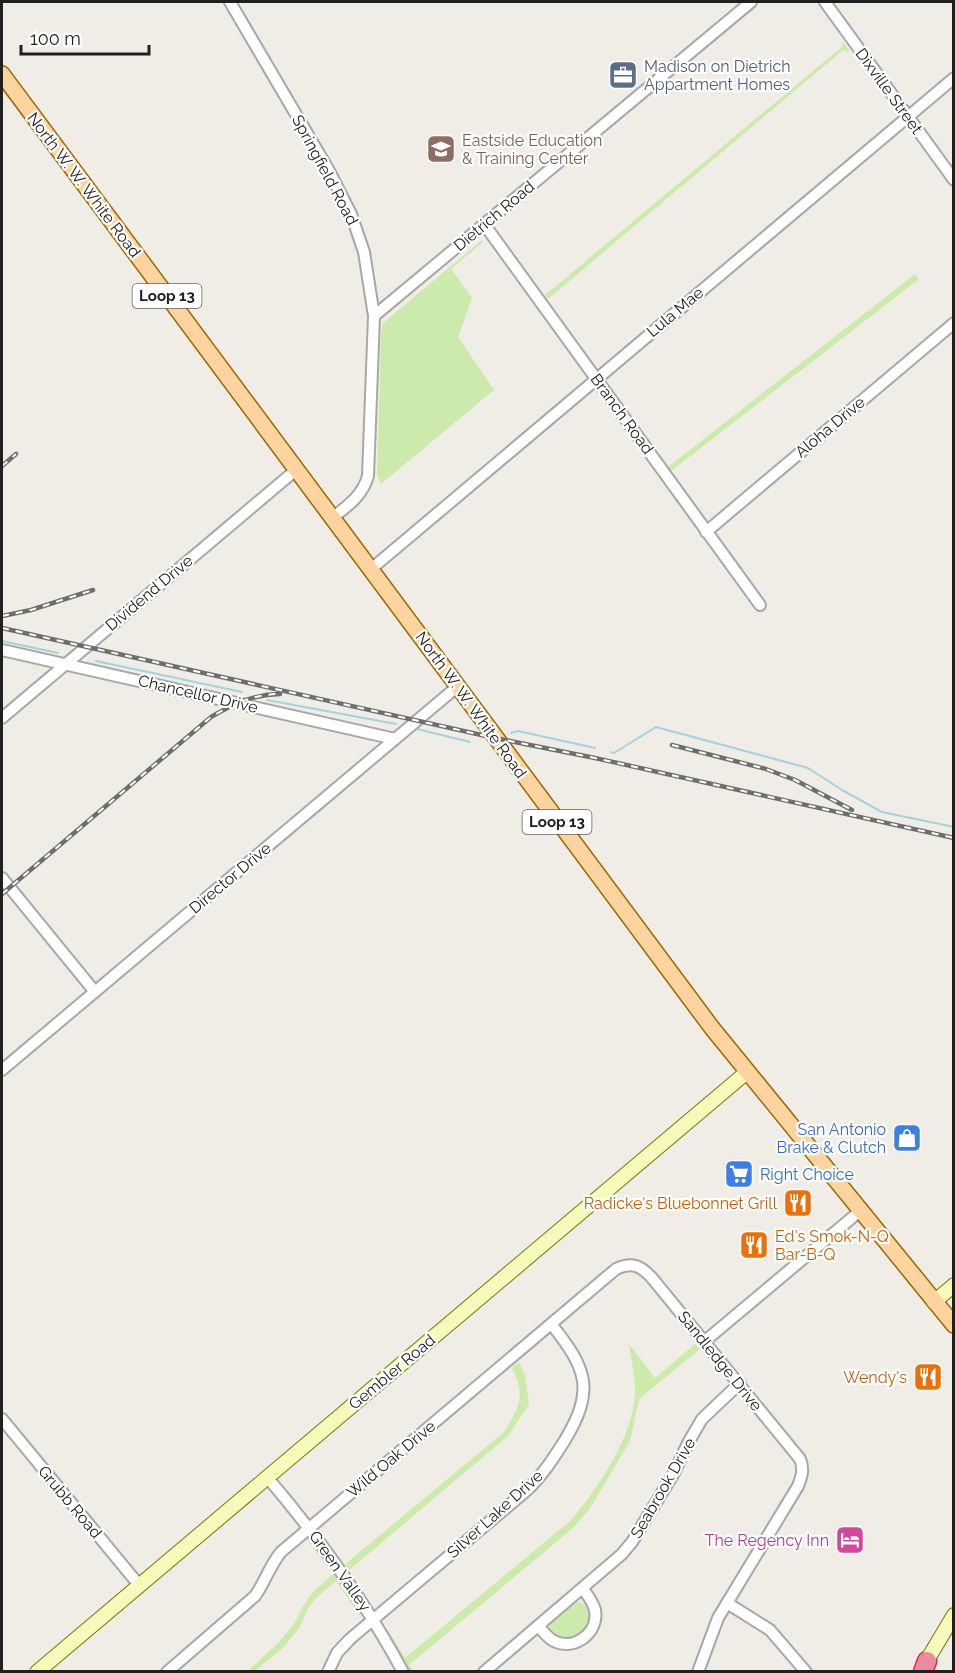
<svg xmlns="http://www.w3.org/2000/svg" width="955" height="1673" font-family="Raleway,sans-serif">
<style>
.grass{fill:#cbeaac}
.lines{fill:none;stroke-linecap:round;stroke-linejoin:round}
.stream{stroke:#a6d2de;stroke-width:2}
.minor-casing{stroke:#a7a7a7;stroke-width:14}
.secondary-casing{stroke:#6d7904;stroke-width:16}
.primary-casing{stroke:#9b6700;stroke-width:18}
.motorway-casing{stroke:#dd2464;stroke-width:21}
.minor{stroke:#fff;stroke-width:10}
.secondary{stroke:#f7faba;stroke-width:14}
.primary{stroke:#fdd49f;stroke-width:15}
.motorway{stroke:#e88d9e;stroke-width:18}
.rail-casing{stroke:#6e6e6e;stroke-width:4.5}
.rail{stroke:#fff;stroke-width:2;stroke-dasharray:7;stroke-linecap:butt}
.labels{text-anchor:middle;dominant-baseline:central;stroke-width:4.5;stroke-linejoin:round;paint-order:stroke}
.shield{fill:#fff;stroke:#636363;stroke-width:1.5}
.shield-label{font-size:15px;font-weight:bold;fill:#202020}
.service-label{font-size:16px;fill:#4e5e75;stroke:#fff;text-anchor:start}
.street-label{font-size:16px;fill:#202020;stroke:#fff}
.education-label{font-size:16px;fill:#785e54;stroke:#fff;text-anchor:start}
.shop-label{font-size:16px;fill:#366cbe;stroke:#fff;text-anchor:end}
.food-label{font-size:16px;fill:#c56008;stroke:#fff;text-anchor:end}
.hotel-label{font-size:16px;fill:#b23c85;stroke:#fff;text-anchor:end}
</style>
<rect width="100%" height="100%" fill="#f0ede6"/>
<g class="grass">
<polygon points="842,41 850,52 843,50 548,299 545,295 843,46"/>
<polygon points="481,241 484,241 451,269 472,298 458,337 494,390 381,484 377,475 381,334 383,323"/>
<polygon points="915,274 919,279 671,471 668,467"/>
<path d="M 629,1344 L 655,1378 L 695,1344 L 700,1349 L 639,1399 L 630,1441 L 589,1510 L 573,1528 L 409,1665 L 413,1671 L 408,1671 L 385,1626 L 405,1658 L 570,1521 C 598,1489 635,1434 635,1390 C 635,1375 631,1359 629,1344 Z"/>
<path d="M 519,1362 L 525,1375 L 529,1404 L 508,1436 L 348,1571 L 345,1565 L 350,1560 L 504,1432 C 520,1405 526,1398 512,1368 Z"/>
<path d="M 308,1541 L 316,1546 C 325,1559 360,1603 360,1616 L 336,1581 L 316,1598 L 307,1610 L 300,1627 L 283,1648 L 255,1671 L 248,1671 L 278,1643 L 294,1624 L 303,1606 L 313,1592 L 333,1574 Z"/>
<path d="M 580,1602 C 602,1614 578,1647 553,1635 L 549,1629 C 551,1619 569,1604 580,1602 Z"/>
</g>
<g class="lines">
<g class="stream">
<polyline points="2,641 58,653"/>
<polyline points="96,661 242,692"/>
<polyline points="267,700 396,724"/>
<polyline points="417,729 470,742"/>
<polyline points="511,733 518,731 595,748"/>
<polyline points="611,752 614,753 656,727 808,768 842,790 882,812 954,827"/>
</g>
<g class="minor-casing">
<g id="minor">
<path d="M 230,2 L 328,169 L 351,214 L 364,252 L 374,316 L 368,476 C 363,495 348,506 332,518"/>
<polyline points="825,2 954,180"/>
<polyline points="484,224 760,605"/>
<polyline points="374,316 751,2"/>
<polyline points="706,532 954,323"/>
<polyline points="370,570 954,78"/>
<polyline points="2,650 395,739"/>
<polyline points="2,718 297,469"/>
<polyline points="2,878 95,992"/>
<polyline points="2,1070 458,686"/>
<polyline points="705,1341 860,1211"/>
<polyline points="2,1419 139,1585"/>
<path d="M 267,1477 C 319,1538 365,1601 403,1672"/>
<polyline points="727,1603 770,1630 806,1672"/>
<path d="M 538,1626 C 544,1632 548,1639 556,1642 C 576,1650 599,1632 595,1610 C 593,1602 588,1596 583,1589"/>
<path d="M 167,1672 L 255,1596 C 265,1582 270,1565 281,1552 L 616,1269 C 632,1261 641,1266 652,1278 L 800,1459 C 804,1469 802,1476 798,1486 L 718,1618 L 698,1672"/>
<path d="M 328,1672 L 337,1653 L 350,1639 L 526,1491 C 542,1476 553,1459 565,1440 C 595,1390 587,1369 552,1325"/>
<polyline points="484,1672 622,1554 632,1542 674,1473 688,1443 702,1419 740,1383"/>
</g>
</g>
<g class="secondary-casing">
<g id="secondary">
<polyline points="934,1302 954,1285"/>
<polyline points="923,1667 954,1615"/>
<polyline points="37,1672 747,1072"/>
</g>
</g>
<g class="primary-casing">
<polyline id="primary" points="2,74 712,1028 954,1325"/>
</g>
<g class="motorway-casing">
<polyline id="motorway" points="923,1672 927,1661"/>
</g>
<use href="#minor" class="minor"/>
<use href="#secondary" class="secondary"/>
<use href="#primary" class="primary"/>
<use href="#motorway" class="motorway"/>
<g class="rail-casing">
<g id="rail">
<polyline points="2,466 16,454"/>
<polyline points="2,616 31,610 93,590"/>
<polyline points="2,628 495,738 595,758 954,838"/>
<polyline points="672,745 766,769 795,780 852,810"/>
<path d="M 2,894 L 211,717 C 233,704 254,694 280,694"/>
</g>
</g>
<use href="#rail" class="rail"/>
</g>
<defs>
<g id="office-square" transform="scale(1.5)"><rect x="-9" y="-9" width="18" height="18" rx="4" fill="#5c6f8a" stroke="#fff"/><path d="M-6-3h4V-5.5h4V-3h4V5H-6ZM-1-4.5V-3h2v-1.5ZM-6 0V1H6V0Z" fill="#fff"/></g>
<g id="university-square" transform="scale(1.5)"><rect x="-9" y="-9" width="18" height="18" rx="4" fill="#8d6e63" stroke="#fff"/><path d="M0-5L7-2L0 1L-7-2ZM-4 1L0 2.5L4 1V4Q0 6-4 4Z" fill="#fff"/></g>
<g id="shop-square" transform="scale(1.5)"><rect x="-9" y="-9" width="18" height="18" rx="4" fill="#3f7fe0" stroke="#fff"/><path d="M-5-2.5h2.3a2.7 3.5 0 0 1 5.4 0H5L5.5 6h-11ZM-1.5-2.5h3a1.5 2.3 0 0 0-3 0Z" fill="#fff"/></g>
<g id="supermarket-square" transform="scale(1.5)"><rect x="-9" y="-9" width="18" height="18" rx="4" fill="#3f7fe0" stroke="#fff"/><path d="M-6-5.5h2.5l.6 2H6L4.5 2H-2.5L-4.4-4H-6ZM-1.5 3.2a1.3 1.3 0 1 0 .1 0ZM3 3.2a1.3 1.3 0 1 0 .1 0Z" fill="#fff"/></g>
<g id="restaurant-square" transform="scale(1.5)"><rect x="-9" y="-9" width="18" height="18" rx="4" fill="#e8710a" stroke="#fff"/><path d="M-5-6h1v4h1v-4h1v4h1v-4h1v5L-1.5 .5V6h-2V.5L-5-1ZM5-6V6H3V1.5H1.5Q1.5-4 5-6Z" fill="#fff"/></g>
<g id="hotel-square" transform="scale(1.5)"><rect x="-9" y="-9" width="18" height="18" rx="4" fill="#d1479c" stroke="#fff"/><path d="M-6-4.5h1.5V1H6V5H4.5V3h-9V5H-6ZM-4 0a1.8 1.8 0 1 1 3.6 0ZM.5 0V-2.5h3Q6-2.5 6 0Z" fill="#fff"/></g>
</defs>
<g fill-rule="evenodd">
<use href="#office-square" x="623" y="75"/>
<use href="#university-square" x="441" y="149"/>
<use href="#shop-square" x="907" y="1138"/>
<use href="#supermarket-square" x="739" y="1174"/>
<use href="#restaurant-square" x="798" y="1203"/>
<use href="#restaurant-square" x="754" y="1245"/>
<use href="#restaurant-square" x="928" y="1377"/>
<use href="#hotel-square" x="850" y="1540"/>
</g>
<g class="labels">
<g class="shield">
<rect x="132.5" y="284" width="69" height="24" rx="4.5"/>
<rect x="522.5" y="810" width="69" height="24" rx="4.5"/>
</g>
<g class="shield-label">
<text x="167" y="296">Loop 13</text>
<text x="557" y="822">Loop 13</text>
</g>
<g class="service-label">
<text x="644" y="66">Madison on Dietrich<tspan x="644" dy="18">Appartment Homes</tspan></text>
</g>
<g class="street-label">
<text transform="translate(889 91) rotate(54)">Dixville Street</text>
<text transform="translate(325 170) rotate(62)">Springfield Road</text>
<text transform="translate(84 185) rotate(53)">North W. W. White Road</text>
<text transform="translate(494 216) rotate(-40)">Dietrich Road</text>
<text transform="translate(675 312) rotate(-40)">Lula Mae</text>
<text transform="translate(622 414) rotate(54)">Branch Road</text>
<text transform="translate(830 427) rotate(-40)">Aloha Drive</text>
<text transform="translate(149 593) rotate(-40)">Dividend Drive</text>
<text transform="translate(198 694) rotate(13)">Chancellor Drive</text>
<text transform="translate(471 705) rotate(54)">North W. W. White Road</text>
<text transform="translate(230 878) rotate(-40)">Director Drive</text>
<text transform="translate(720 1361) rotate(51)">Sandledge Drive</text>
<text transform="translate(392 1372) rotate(-40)">Gembler Road</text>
<text transform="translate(391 1459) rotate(-40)">Wild Oak Drive</text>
<text transform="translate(663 1488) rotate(-60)">Seabrook Drive</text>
<text transform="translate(70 1502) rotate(50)">Grubb Road</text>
<text transform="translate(495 1514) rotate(-42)">Silver Lake Drive</text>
<text transform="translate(340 1571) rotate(55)">Green Valley</text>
</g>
<g class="education-label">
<text x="462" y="140">Eastside Education<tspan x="462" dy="18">&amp; Training Center</tspan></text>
</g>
<g class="shop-label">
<text x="886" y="1129">San Antonio<tspan x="886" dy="18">Brake &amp; Clutch</tspan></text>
<text x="760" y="1174" text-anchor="start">Right Choice</text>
</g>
<g class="food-label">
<text x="777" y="1203">Radicke's Bluebonnet Grill</text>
<text x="775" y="1236" text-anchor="start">Ed's Smok-N-Q<tspan x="775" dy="18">Bar-B-Q</tspan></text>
<text x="907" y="1377">Wendy's</text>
</g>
<g class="hotel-label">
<text x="829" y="1540">The Regency Inn</text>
</g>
</g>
<rect width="955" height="1673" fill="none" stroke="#202020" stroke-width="6"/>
<path d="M21 45v9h128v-9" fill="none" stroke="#202020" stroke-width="3"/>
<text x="30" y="45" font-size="18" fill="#202020" stroke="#ffffff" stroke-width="4.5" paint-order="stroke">100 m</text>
</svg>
